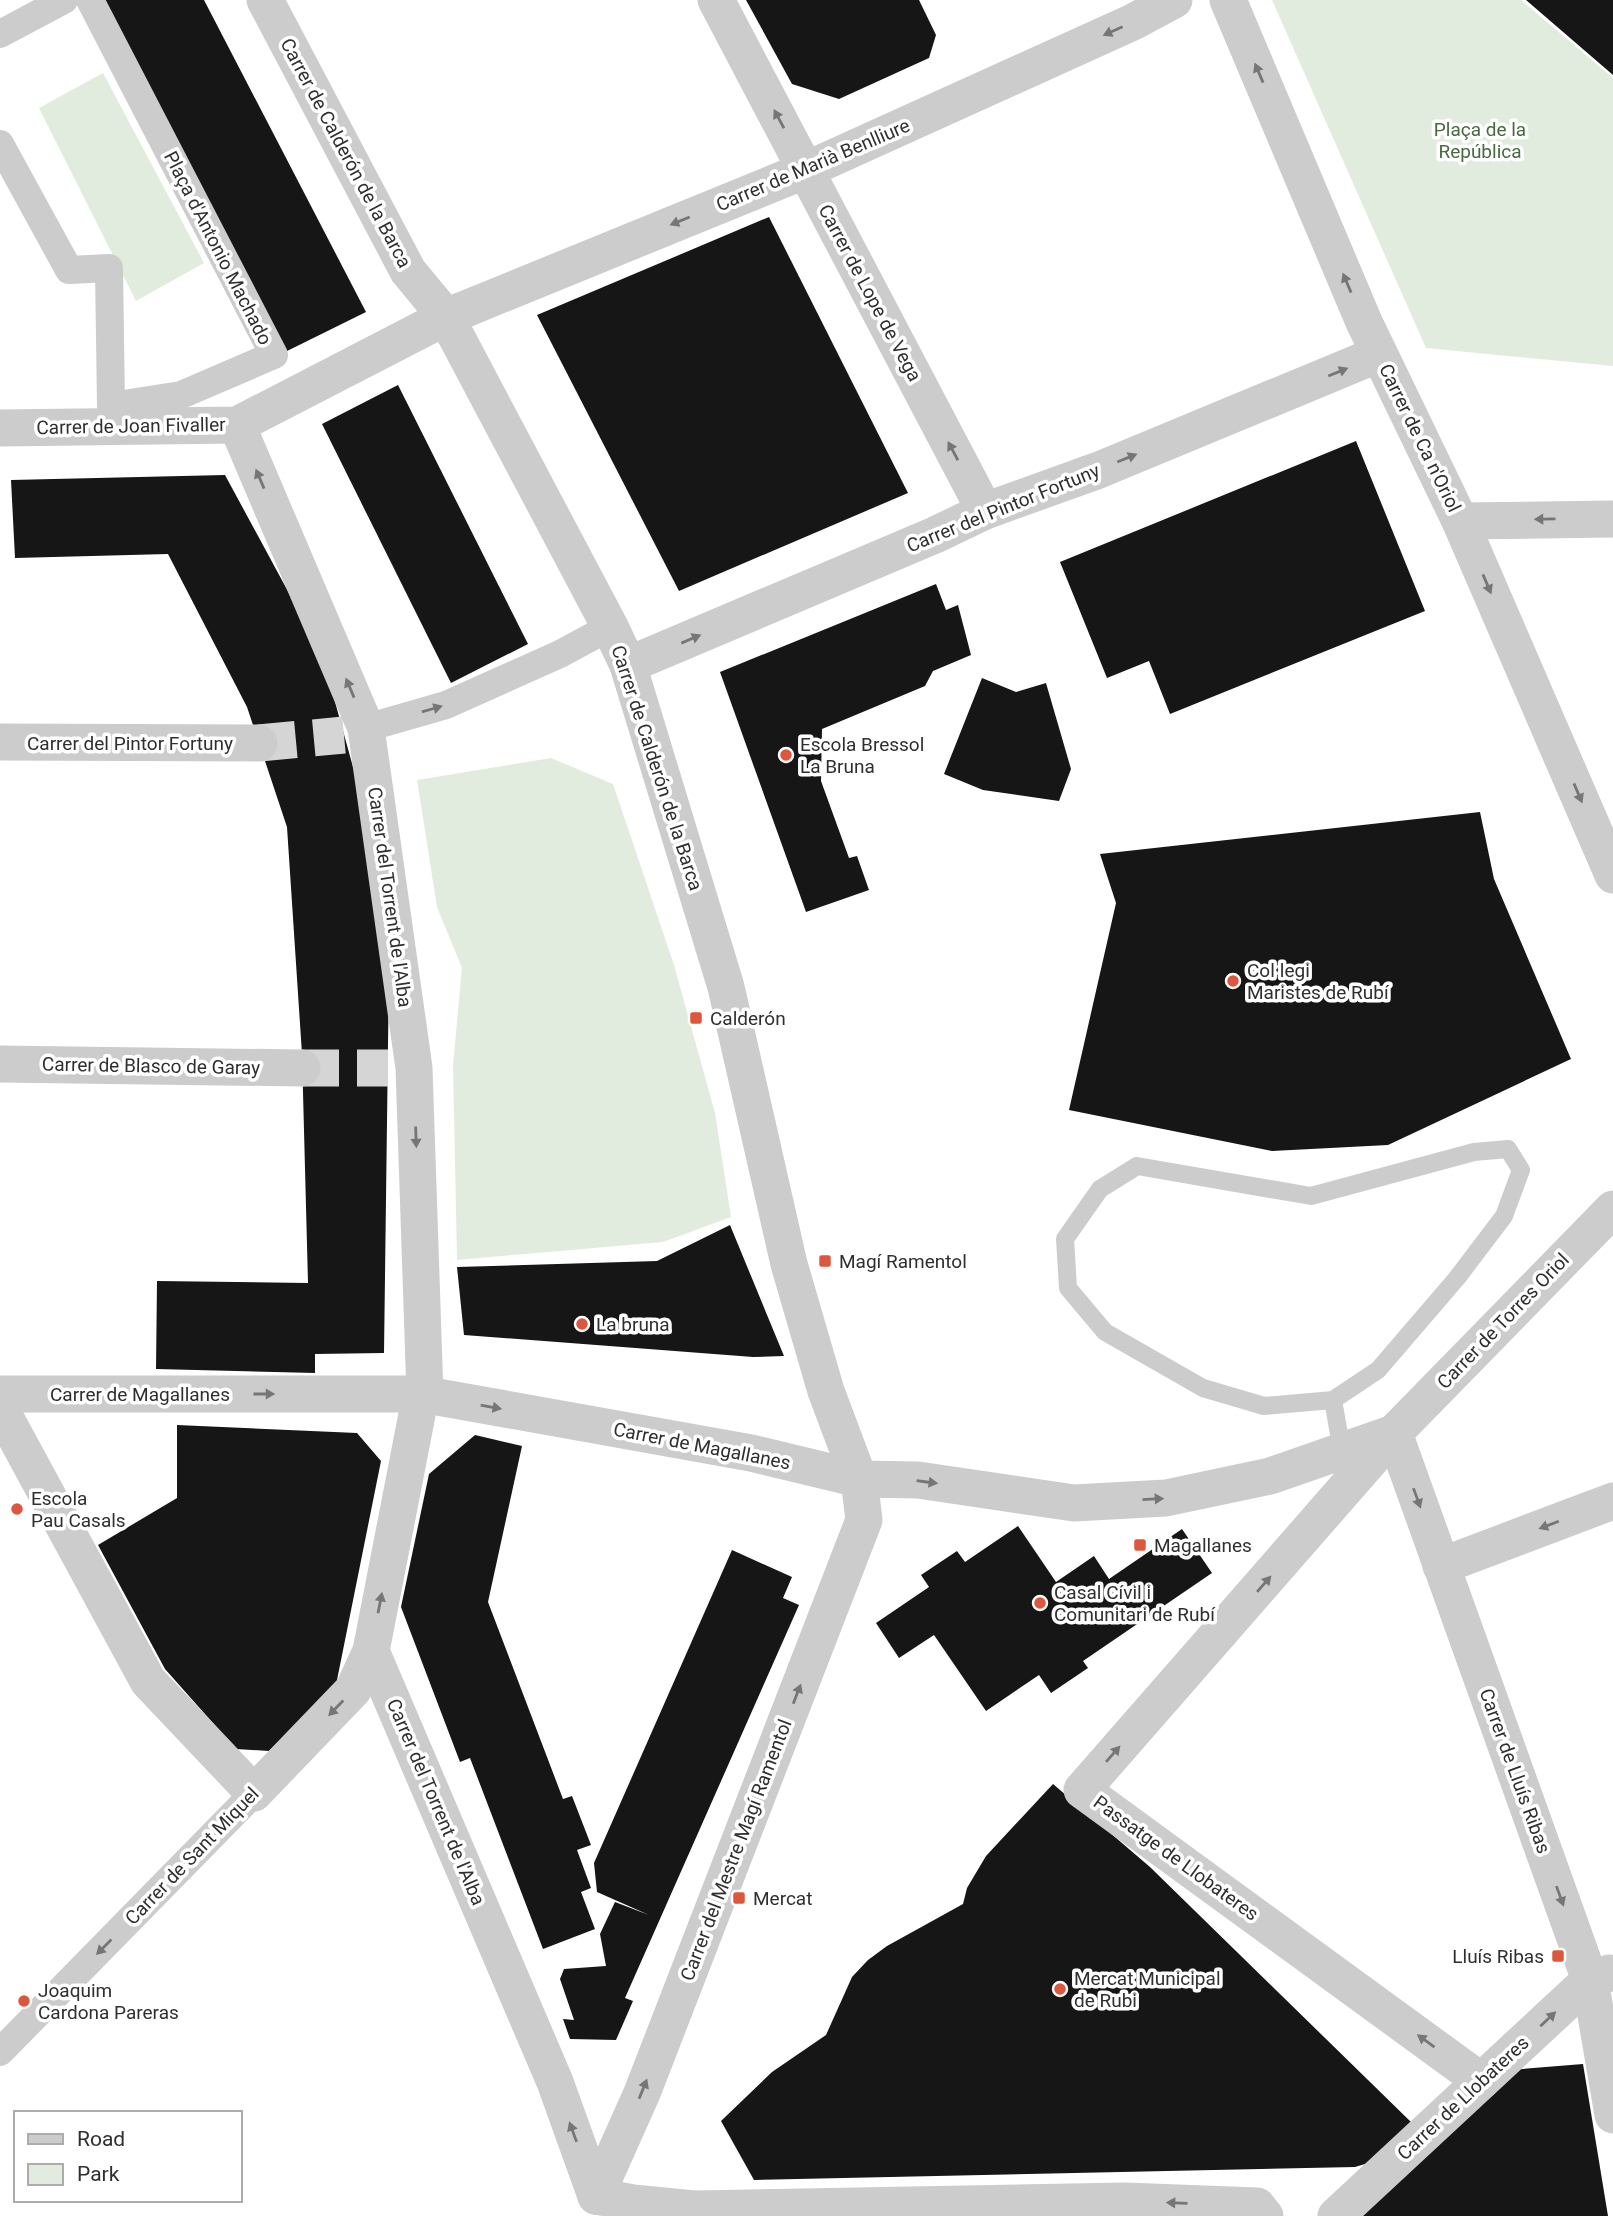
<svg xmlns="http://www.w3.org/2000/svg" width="1613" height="2216" font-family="Roboto,sans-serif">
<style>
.green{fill:#e2ecde}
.building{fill:#161616}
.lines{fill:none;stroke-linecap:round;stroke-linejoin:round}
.minor-tunnel{stroke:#d5d5d5;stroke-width:37;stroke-dasharray:37 18;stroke-linecap:butt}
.service{stroke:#ccc;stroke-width:18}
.pedestrian{stroke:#ccc;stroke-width:28}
.minor{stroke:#ccc;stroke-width:37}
.oneway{fill:#767676}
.poi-dot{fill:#db573d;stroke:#fff;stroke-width:2.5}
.labels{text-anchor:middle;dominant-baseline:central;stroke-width:7;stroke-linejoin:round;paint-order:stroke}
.park-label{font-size:19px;fill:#49693f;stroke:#fff}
.street-label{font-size:19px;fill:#2f2f2f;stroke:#fff}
.poi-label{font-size:19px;fill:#2f2f2f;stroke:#fff;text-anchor:start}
</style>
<rect width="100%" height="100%" fill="#fff"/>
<g class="green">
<polygon points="1272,0 1521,0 1613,78 1613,366 1426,348"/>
<polygon points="103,73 204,263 136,301 39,108"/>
<polygon points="551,758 613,784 674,965 715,1113 731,1217 663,1242 457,1260 453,1065 462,968 437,907 417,780"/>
</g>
<g class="building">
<polygon points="98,0 204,0 366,312 283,353"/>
<polygon points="746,0 919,0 936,35 929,58 839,99 792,84"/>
<polygon points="1526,0 1613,0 1613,75"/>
<polygon points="769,217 908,493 679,591 537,315"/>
<polygon points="398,385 528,644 451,683 322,424"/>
<polygon points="1356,441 1425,611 1170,714 1149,661 1107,678 1060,562"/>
<polygon points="225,475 310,632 329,680 361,796 389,968 384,1353 315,1354 315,1373 156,1369 157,1281 308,1283 302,1054 287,827 247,707 168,554 15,558 11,480"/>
<polygon points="936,584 946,610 958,605 971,655 933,671 925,686 822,729 821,781 849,858 857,856 869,890 806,912 720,672"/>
<polygon points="982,678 1016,692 1046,683 1071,769 1059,801 983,790 944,774"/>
<polygon points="1480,812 1494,879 1571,1059 1388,1145 1272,1151 1069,1110 1116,903 1100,854"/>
<polygon points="730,1225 784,1356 753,1357 464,1335 457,1267 657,1261"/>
<polygon points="177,1425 357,1433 381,1461 336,1685 269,1751 236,1749 165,1669 98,1545 177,1498"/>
<polygon points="475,1435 522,1446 488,1602 563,1799 572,1796 591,1845 577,1850 591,1888 581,1892 595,1929 543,1949 470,1758 460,1762 401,1607 429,1474"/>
<polygon points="1018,1526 1056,1582 1094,1556 1109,1579 1182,1529 1212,1573 1083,1661 1088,1668 1051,1693 1039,1675 986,1711 934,1635 899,1658 876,1623 929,1587 921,1575 957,1551 965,1562"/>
<polygon points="732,1550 792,1577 783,1598 799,1605 625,1998 633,2001 616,2040 570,2039 563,2019 574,2020 560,1979 564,1969 606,1966 600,1934 615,1902 649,1915 597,1892 594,1863"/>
<polygon points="1053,1784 1150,1867 1411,2122 1375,2161 1355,2167 754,2180 721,2121 772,2072 826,2035 852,1977 868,1960 887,1946 963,1904 967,1888 986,1856"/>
<polygon points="1583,2064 1608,2216 1356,2216 1510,2070"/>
</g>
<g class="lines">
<g class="minor-tunnel">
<polyline points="259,743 344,735"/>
<polyline points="302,1068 388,1068"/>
</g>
<polyline class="service" points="1333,1400 1264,1406 1203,1388 1105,1332 1068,1288 1065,1239 1100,1189 1137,1166 1311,1196 1474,1152 1508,1149 1521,1170 1504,1216 1457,1278 1378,1370 1333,1400 1342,1451"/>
<g class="pedestrian">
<polyline points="0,34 64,0"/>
<polyline points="0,144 69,270 109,268 111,406 181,395 274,355 90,0"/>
<polyline points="366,728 446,705 560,654 610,627"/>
<polyline points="0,2052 254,1793"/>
</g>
<g class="minor">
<polyline points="265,0 408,271 446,317 610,627 628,665 726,987 789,1264 826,1391 859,1479 864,1520 642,2093 596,2196"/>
<polyline points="716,0 985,511"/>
<polyline points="1228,0 1364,322 1460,521 1613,875"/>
<polyline points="237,425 366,728 414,1068 425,1395"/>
<polyline points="0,428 237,425 446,317 806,170 1133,22 1174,0"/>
<polyline points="1460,521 1613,519"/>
<polyline points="628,665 935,535 985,511 1099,470 1379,354"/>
<polyline points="0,742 259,743"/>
<polyline points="0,1064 302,1068"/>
<polyline points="0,1394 421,1394 751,1453 859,1479 918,1480 1074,1503 1166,1498 1270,1476 1394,1433"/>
<polyline points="421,1394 371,1651 555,2082 596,2196"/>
<polyline points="0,1408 148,1681 254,1793 353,1690 371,1651"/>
<polyline points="1394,1433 1590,1980 1613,2115"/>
<polyline points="1441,1566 1613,1501"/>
<polyline points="1481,2081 1082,1790 1394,1433 1613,1209"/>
<polyline points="596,2196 633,2203 694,2209 1125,2201 1257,2206 1265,2216"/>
<polyline points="1336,2216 1590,1980 1609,1973"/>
</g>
</g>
<defs><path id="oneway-solid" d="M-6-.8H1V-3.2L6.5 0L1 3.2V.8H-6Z" transform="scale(1.75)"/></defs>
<g class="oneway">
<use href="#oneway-solid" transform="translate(1113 31) rotate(156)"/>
<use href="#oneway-solid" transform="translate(1259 73) rotate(-113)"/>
<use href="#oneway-solid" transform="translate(779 119) rotate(-118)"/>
<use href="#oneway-solid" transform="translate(680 221) rotate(158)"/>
<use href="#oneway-solid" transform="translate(1347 283) rotate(-113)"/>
<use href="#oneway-solid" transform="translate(1338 372) rotate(-22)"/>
<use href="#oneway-solid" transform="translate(953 451) rotate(-118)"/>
<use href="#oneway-solid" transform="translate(1127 458) rotate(-22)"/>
<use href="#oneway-solid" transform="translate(260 479) rotate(-113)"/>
<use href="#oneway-solid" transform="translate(1545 519) rotate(179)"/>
<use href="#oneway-solid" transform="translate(1487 584) rotate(67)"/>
<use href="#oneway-solid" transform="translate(691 639) rotate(-23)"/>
<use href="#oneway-solid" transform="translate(350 688) rotate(-113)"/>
<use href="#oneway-solid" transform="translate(432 709) rotate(-16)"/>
<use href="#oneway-solid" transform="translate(1578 793) rotate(67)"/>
<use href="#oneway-solid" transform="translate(416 1137) rotate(88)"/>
<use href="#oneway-solid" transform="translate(264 1394)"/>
<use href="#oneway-solid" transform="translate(491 1407) rotate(10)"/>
<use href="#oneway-solid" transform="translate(927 1482) rotate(8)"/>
<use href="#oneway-solid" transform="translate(1417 1498) rotate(70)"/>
<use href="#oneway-solid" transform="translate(1153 1499) rotate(-3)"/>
<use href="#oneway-solid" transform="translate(1549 1525) rotate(159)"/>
<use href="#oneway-solid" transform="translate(1264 1584) rotate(-49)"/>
<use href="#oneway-solid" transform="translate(380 1603) rotate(-79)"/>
<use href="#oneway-solid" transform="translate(797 1694) rotate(-69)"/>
<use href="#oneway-solid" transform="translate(336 1708) rotate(134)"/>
<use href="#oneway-solid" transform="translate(1113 1754) rotate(-49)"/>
<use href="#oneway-solid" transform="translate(1560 1896) rotate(70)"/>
<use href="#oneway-solid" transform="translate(104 1947) rotate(135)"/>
<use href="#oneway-solid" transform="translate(1548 2019) rotate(-43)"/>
<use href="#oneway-solid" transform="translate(1426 2041) rotate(-144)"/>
<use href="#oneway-solid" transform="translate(643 2089) rotate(-68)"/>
<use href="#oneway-solid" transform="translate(573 2132) rotate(-110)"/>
<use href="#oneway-solid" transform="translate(1177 2203) rotate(-178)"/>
</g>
<g class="poi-dot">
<circle cx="786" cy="755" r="7"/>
<circle cx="1233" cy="981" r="7"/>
<rect x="689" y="1011" width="14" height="14" rx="3.5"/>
<rect x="818" y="1254" width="14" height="14" rx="3.5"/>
<circle cx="582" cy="1324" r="7"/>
<circle cx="17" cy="1509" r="7"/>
<rect x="1133" y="1538" width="14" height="14" rx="3.5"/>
<circle cx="1040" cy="1603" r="7"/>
<rect x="732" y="1891" width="14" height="14" rx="3.5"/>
<rect x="1551" y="1949" width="14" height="14" rx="3.5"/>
<circle cx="1060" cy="1989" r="7"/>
<circle cx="24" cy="2001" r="7"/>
</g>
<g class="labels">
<g class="park-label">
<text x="1480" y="129">Plaça de la<tspan x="1480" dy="22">República</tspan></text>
</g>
<g class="street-label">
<text transform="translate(346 153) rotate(62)">Carrer de Calderón de la Barca</text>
<text transform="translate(813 165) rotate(-23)">Carrer de Marià Benlliure</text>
<text transform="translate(218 248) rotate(63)">Plaça d'Antonio Machado</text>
<text transform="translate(870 293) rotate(62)">Carrer de Lope de Vega</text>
<text transform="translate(131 426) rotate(-1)">Carrer de Joan Fivaller</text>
<text transform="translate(1420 438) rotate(64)">Carrer de Ca n'Oriol</text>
<text transform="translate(1003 508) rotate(-22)">Carrer del Pintor Fortuny</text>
<text x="130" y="743">Carrer del Pintor Fortuny</text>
<text transform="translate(657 768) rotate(72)">Carrer de Calderón de la Barca</text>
<text transform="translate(390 897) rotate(82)">Carrer del Torrent de l'Alba</text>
<text transform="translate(151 1066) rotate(1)">Carrer de Blasco de Garay</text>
<text transform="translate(1503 1321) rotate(-46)">Carrer de Torres Oriol</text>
<text x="140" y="1394">Carrer de Magallanes</text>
<text transform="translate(702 1446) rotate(11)">Carrer de Magallanes</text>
<text transform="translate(1515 1771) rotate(70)">Carrer de Lluís Ribas</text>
<text transform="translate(436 1802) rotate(67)">Carrer del Torrent de l'Alba</text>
<text transform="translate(736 1850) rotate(-69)">Carrer del Mestre Magí Ramentol</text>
<text transform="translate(192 1856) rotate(-46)">Carrer de Sant Miquel</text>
<text transform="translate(1176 1858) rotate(36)">Passatge de Llobateres</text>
<text transform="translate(1463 2098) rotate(-43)">Carrer de Llobateres</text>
</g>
<g class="poi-label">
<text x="800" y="744">Escola Bressol<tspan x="800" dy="22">La Bruna</tspan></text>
<text x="1247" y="970">Col·legi<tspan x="1247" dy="22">Maristes de Rubí</tspan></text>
<text x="710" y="1018">Calderón</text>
<text x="839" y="1261">Magí Ramentol</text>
<text x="596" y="1324">La bruna</text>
<text x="31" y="1498">Escola<tspan x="31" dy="22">Pau Casals</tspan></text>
<text x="1154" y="1545">Magallanes</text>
<text x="1054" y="1592">Casal Cívil i<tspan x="1054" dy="22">Comunitari de Rubí</tspan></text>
<text x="753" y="1898">Mercat</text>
<text x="1544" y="1956" text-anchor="end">Lluís Ribas</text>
<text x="1074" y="1978">Mercat Municipal<tspan x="1074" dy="22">de Rubi</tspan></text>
<text x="38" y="1990">Joaquim<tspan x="38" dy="22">Cardona Pareras</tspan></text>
</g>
</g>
<rect x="14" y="2111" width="228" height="91" fill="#ffffff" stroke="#acacac" stroke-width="2"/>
<rect x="28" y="2134" width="35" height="10" fill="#cccccc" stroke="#acacac" stroke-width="2"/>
<text x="77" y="2146" font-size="21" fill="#2f2f2f">Road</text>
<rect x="28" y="2164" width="35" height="21" fill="#e2ecde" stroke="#acacac" stroke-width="2"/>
<text x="77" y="2181" font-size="21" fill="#2f2f2f">Park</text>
</svg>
